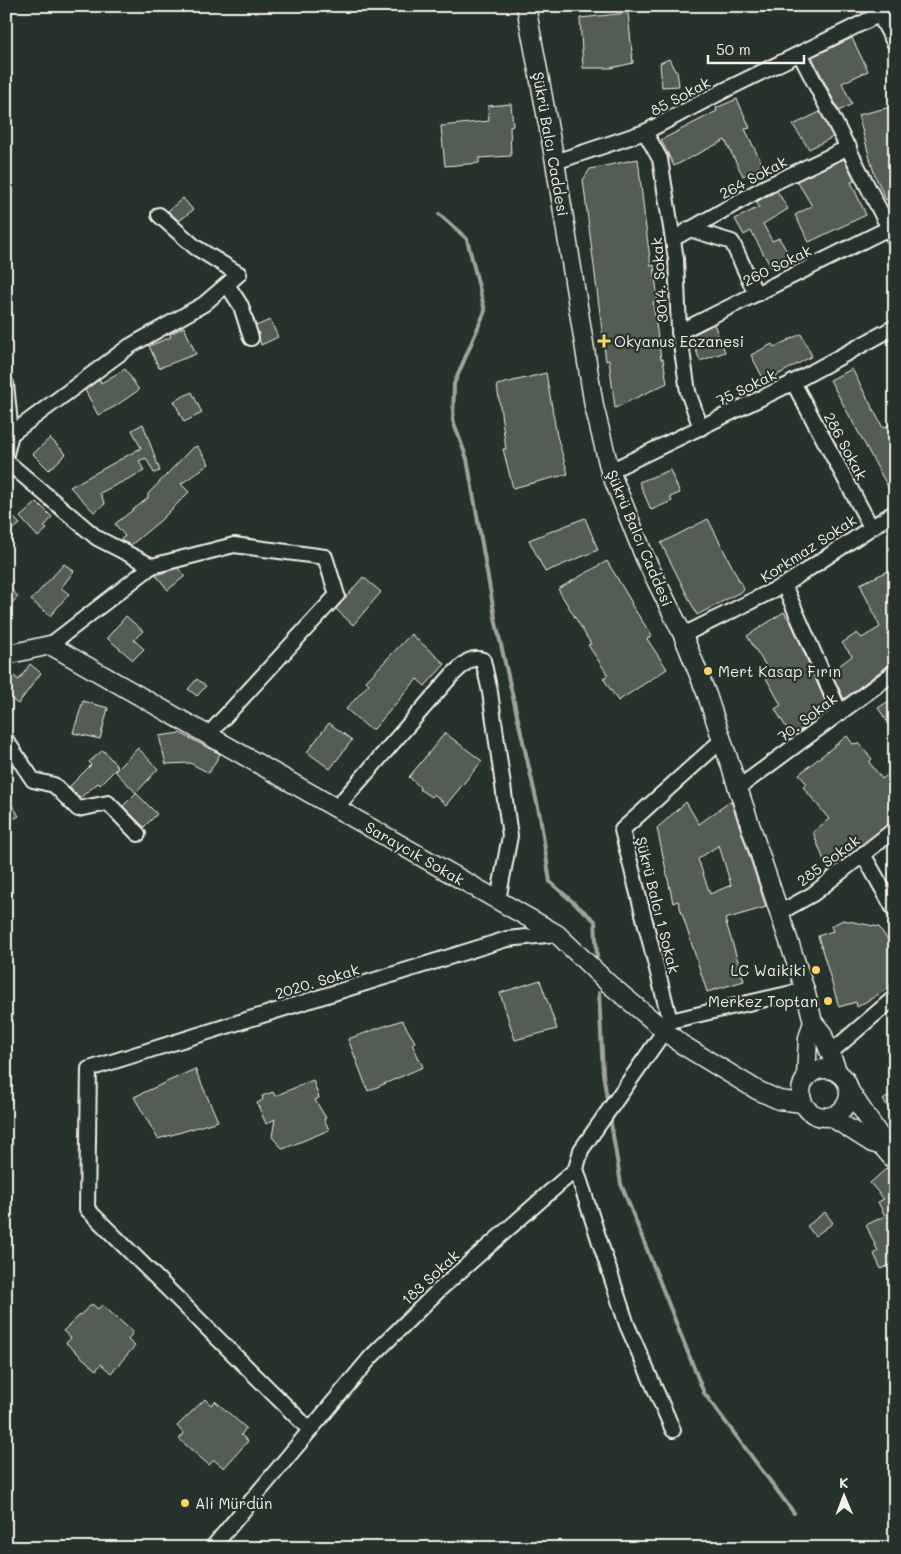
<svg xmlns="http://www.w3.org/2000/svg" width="901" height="1554" font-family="Mali,sans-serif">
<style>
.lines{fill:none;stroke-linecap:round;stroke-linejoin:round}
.stream{stroke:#9fa39b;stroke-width:4}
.building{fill:#525c55;stroke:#f4f1e8;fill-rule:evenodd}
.minor-casing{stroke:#f4f1e8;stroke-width:18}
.tertiary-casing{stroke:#f4f1e8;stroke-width:21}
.minor{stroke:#26332d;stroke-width:14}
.tertiary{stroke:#26332d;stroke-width:18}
.poi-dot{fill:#ffd166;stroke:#26332d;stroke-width:2}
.labels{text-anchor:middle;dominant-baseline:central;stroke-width:4.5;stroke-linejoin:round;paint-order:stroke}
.street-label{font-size:15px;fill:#f4f1e8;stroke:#26332d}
.poi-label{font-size:15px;fill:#f4f1e8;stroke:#26332d;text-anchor:start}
</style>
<rect width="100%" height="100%" fill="#26332d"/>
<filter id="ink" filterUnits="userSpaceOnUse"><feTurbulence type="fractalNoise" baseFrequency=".02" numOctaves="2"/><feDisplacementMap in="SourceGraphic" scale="10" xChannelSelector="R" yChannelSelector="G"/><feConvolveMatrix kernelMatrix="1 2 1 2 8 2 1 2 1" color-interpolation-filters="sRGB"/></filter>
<g filter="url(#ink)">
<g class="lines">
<g class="stream">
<polyline points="439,214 467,239 485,311 454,384 453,421 467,459 496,623 540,816 550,882 595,921 597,957"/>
<polyline points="599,993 603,1073 608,1105"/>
<polyline points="610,1117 621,1184 704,1393 794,1513"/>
</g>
</g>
<g class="building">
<polygon points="628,13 633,63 611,68 583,68 580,18"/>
<polygon points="852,38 868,71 842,83 852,104 839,111 812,57"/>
<polygon points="669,59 675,71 677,71 679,86 662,87 660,63"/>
<polygon points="737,99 750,128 745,129 763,166 743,176 725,140 674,166 661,140 717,111 716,108"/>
<polygon points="511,104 513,126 510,127 511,156 479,158 479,163 445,166 441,126 489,121 488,106"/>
<polygon points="895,106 895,197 886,200 874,173 858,115"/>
<polygon points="820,112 833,137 809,149 793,125"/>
<polygon points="638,159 645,221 651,266 654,265 658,302 653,302 661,359 663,359 667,383 615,408 609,360 606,361 583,180 590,169"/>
<polygon points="844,159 855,181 851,182 866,215 809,242 795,215 812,206 797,181"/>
<polygon points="777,191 788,209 763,224 772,241 779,238 792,260 773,271 751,231 744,235 735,219 759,207 756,202"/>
<polygon points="183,198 193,210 179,221 168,211"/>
<polygon points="270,320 278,337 261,345 256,326"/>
<polygon points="714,324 725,352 700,361 691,336"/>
<polygon points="184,327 196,354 159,368 149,346 171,337 170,334"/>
<polygon points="801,334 812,356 765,382 751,355 772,344 774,347"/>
<polygon points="125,369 139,390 114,407 98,415 85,390 96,382 100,380 101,383"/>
<polygon points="852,369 883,428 895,422 895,500 830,380"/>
<polygon points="546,373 557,436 568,474 513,488 503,449 506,449 497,385"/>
<polygon points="192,392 202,413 184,422 174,401"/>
<polygon points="143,424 160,471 154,473 146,458 139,461 144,471 100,493 105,504 94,512 70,487 141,448 132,430"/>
<polygon points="50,438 66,454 49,470 33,454"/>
<polygon points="197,446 209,464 181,484 189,492 161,520 131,545 120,540 125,536 115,524 148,498 148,494 191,449"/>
<polygon points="670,470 680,493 670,497 672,501 651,510 639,482"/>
<polygon points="37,502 52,517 44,527 47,529 38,537 20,517"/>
<polygon points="13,517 20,524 11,531 6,522"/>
<polygon points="585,518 598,550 545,572 529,540"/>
<polygon points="708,519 744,590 697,615 661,543"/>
<polygon points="607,561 632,603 631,604 652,636 647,639 667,669 618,701 603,678 608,675 588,645 591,644 558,589"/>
<polygon points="64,564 74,571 61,588 69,594 50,616 31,600"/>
<polygon points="178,568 185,576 168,590 156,575"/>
<polygon points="895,568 895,660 844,699 831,672 852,656 842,643 857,633 862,638 880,627 860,584"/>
<polygon points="363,577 381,592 353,625 336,609"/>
<polygon points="6,583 18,597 6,609"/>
<polygon points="784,612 792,625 828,708 792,737 775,709 781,705 761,669 766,666 747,636"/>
<polygon points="126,616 143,631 134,640 144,649 133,660 107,638"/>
<polygon points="411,634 445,664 425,686 417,679 374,729 370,729 346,709 369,684 366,681"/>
<polygon points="30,664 41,673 18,704 6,695 6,678 10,673 19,680"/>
<polygon points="197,679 206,686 197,696 188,689"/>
<polygon points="895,697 895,733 878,708"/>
<polygon points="83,701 108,708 100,739 73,733"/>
<polygon points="329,723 352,740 330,769 307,752"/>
<polygon points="180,733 220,754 209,773 190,763 166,764 159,736"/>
<polygon points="445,733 482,761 446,805 434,794 431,797 419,789 420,787 409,777"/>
<polygon points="847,736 853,744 859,743 872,759 869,762 882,779 895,769 895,820 828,871 813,832 829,819 803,787 807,784 799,774"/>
<polygon points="138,748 158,769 136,793 115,771"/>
<polygon points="103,750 118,767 100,785 98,783 80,798 69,787 91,765 89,762"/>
<polygon points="136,793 157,814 144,827 123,806"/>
<polygon points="6,795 19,816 6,823"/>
<path d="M 731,801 L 766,907 L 725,919 L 744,981 L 707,992 L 678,901 L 673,903 L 657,828 L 686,802 L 699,824 ZM 719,845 L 731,885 L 710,894 L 698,859 Z"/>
<polygon points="843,920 879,927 892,946 895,969 889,988 857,1007 856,1002 839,1007 818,936 833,931 831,926"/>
<polygon points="540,980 557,1029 515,1040 500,993"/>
<polygon points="402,1020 415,1042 412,1044 423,1067 368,1091 348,1039"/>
<polygon points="195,1069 218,1121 158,1139 134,1097"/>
<polygon points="313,1080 319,1098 315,1100 326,1118 324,1119 329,1130 283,1149 272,1137 275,1119 266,1124 257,1103 263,1100 262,1096 273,1092 275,1096"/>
<polygon points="895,1092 895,1117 883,1100"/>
<polygon points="887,1168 895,1174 895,1263 881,1269 874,1254 878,1251 866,1225 885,1216 878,1202 884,1199 870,1183"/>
<polygon points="825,1212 833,1223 815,1236 807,1226"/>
<polygon points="92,1304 98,1309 102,1305 133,1332 128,1340 135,1346 111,1373 101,1364 96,1370 66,1343 71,1338 63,1331"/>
<polygon points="205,1399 211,1405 215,1401 246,1428 241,1435 248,1441 224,1468 214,1460 209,1465 179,1439 184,1434 177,1426"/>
</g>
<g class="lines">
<g class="minor-casing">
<g id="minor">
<polyline points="875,7 895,44"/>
<polyline points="800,54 895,240"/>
<polyline points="645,132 660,159 676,259 679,330 688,392 701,428"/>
<polyline points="555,162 645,132 727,89 895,7"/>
<polyline points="689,229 732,242 756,294"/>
<polyline points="673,239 763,188 849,147"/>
<polyline points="228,286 241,306 251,338"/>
<polyline points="679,332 889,228"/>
<polyline points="793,382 871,527"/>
<polyline points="6,384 11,434 6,454"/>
<polyline points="11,434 130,346 204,304 239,274 195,247 159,215"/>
<polyline points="6,461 97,538 152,566 50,645"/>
<polyline points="610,471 790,384 895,327"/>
<polyline points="152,566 234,545 325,557 337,595 208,735"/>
<polyline points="784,585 840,713"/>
<polyline points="683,635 784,585 895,512"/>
<polyline points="6,740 33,780 54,785 78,809 108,803 138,834"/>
<polyline points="738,788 895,672"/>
<path d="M 336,808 L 452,675 C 462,667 469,655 483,660 L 490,692 L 510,836 L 498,900"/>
<polyline points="863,854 895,911"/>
<polyline points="779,913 813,894 895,829"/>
<polyline points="670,1021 805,990"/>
<polyline points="830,1053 895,997"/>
<polyline points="576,1169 627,1325 673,1430"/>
<polyline points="310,1430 87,1209 89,1069 507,939 557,934"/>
<polyline points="212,1548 371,1357 441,1288 576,1169 581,1150 665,1030 670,1021 622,830 722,740"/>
</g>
</g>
<g class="tertiary-casing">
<g id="tertiary">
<polyline points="526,6 555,162 594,406 610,471 645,558 683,635 707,695 805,990 813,1022 808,1038 806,1077"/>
<polyline points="6,655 50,645 557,934 609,984 681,1044 757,1090 779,1100 802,1103"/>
<polyline points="813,1022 822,1033 838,1073"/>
<circle cx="825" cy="1093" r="24"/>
<polyline points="849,1090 879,1135 882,1146 895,1161"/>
<polyline points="831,1117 872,1143 882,1146"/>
</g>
</g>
<use href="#minor" class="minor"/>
<use href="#tertiary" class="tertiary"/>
</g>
</g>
<g class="poi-dot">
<path d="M601.5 333.5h5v5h5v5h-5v5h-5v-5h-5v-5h5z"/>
<circle cx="708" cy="671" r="5"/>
<circle cx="816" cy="970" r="5"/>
<circle cx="828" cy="1001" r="5"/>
<circle cx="185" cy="1503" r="5"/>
</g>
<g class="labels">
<g class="street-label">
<text transform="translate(680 96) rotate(-28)">85 Sokak</text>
<text transform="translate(551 144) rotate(80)">Şükrü Balcı Caddesi</text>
<text transform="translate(753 177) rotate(-28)">264 Sokak</text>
<text transform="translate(777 265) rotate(-26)">260 Sokak</text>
<text transform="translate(659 280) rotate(-94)">3014. Sokak</text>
<text transform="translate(746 387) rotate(-26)">75 Sokak</text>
<text transform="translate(846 446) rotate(62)">286 Sokak</text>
<text transform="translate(640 538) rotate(67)">Şükrü Balcı Caddesi</text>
<text transform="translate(808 548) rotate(-33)">Korkmaz Sokak</text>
<text transform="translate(807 717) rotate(-37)">70. Sokak</text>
<text transform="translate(415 853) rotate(30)">Saraycık Sokak</text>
<text transform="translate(828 860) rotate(-37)">285 Sokak</text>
<text transform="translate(658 905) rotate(76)">Şükrü Balcı 1 Sokak</text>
<text transform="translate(317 981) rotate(-17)">2020. Sokak</text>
<text transform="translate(430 1277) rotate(-43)">183 Sokak</text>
</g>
<g class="poi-label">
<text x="614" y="341">Okyanus Eczanesi</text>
<text x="718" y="671">Mert Kasap Fırın</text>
<text x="806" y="970" text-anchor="end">LC Waikiki</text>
<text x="818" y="1001" text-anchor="end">Merkez Toptan</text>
<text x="195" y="1503">Ali Mürdün</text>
</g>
</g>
<rect width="901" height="1554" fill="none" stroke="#26332d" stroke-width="25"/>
<rect x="12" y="12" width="876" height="1529" fill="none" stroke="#f4f1e8" stroke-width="2" filter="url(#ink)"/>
<g transform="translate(844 1496) rotate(359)" stroke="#26332d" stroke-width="4" paint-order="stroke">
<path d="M0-4L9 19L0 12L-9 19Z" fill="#f4f1e8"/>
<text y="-8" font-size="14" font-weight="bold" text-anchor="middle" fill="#f4f1e8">K</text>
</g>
<path d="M708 55v8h96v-8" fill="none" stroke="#f4f1e8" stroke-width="2.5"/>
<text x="716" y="55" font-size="15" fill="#f4f1e8" stroke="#26332d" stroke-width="4" paint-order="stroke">50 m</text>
</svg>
